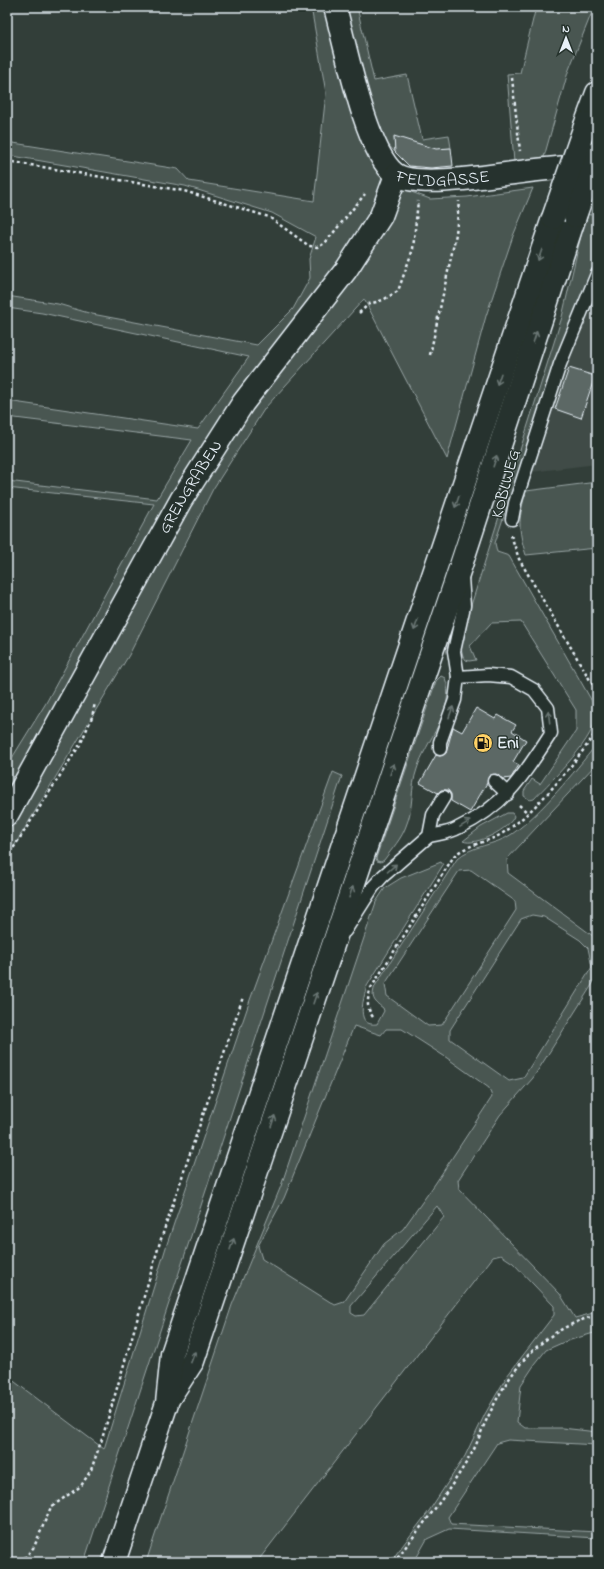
<svg xmlns="http://www.w3.org/2000/svg" width="604" height="1569" font-family="'Indie Flower',sans-serif">
<style>
.built{fill:#3f4b46}
.green{fill:#495651;stroke:#98a4a4;fill-rule:evenodd}
.building{fill:#5c6865;stroke:#e8f1f8}
.lines{fill:none;stroke-linecap:round;stroke-linejoin:round}
.lane-casing{stroke:#e8f1f8;stroke-width:15}
.street-casing{stroke:#e8f1f8;stroke-width:25}
.primary-casing{stroke:#e8f1f8;stroke-width:25}
.path{stroke:#e8f1f8;stroke-width:2.5;stroke-dasharray:3 3;stroke-linecap:butt}
.lane{stroke:#26332d;stroke-width:12}
.street{stroke:#26332d;stroke-width:22}
.primary{stroke:#26332d;stroke-width:22}
.primary-bridge-casing{stroke:#e8f1f8;stroke-width:25;stroke-linecap:butt}
.primary-bridge{stroke:#26332d;stroke-width:22}
.oneway{stroke:#6a7674}
.labels{text-anchor:middle;dominant-baseline:central;stroke-width:3;stroke-linejoin:round;paint-order:stroke}
.street-label{font-size:17px;fill:#e8f1f8;stroke:#26332d}
.poi-label{font-size:17px;font-weight:bold;fill:#e8f1f8;stroke:#26332d;text-anchor:start}
</style>
<rect width="100%" height="100%" fill="#323e39"/>
<filter id="ink" filterUnits="userSpaceOnUse"><feTurbulence type="fractalNoise" baseFrequency=".025" numOctaves="2"/><feDisplacementMap in="SourceGraphic" scale="8" xChannelSelector="R" yChannelSelector="G"/><feConvolveMatrix kernelMatrix="1 2 1 2 8 2 1 2 1" color-interpolation-filters="sRGB"/></filter>
<g filter="url(#ink)">
<polygon class="built" points="597,287 597,464 531,472 566,365"/>
<g class="green">
<polygon points="311,7 327,7 390,184 430,199 467,197 533,188 513,236 486,316 447,459 364,299 265,408 213,489 129,655 7,858 7,766 46,703 154,504 7,488 7,481 157,499 192,440 7,417 7,401 198,429 249,357 42,313 7,308 7,296 58,304 92,314 257,345 293,309 310,278 309,259 316,237 272,213 185,186 7,155 7,142 178,169 189,181 314,201 326,93"/>
<polygon points="346,7 357,7 374,81 407,75 422,139 449,135 451,148 424,151 394,137 395,152 381,137 370,101"/>
<polygon points="536,7 594,7 568,72 544,157 514,162 507,74 520,73"/>
<path d="M 597,198 L 597,258 L 554,363 L 495,543 L 497,552 L 509,556 L 597,710 C 597,739 553,778 534,799 L 530,800 L 524,796 L 524,791 L 532,779 L 540,784 L 576,731 L 576,710 L 521,622 L 491,623 L 470,646 L 476,660 L 469,661 L 466,660 L 463,656 L 461,648 L 462,634 L 562,317 L 586,214 L 591,215 Z"/>
<path d="M 597,482 L 597,548 L 526,555 C 517,527 519,518 526,491 Z"/>
<path d="M 441,676 L 445,678 C 457,708 425,742 417,769 C 410,788 414,808 406,826 C 402,838 392,849 384,860 L 381,862 L 377,861 L 376,858 L 436,681 Z"/>
<path d="M 597,744 L 597,763 L 507,859 L 508,873 L 597,939 L 597,977 L 533,1078 L 500,1115 L 458,1180 L 459,1189 L 560,1294 L 575,1318 L 597,1312 L 597,1332 L 564,1342 L 546,1350 L 535,1364 L 521,1385 L 517,1422 L 525,1428 L 562,1428 L 597,1432 L 597,1445 L 508,1440 L 497,1443 L 448,1517 L 451,1524 L 597,1532 L 597,1538 L 449,1529 L 427,1539 L 414,1562 L 390,1562 L 429,1511 L 465,1456 L 485,1414 L 507,1376 L 554,1315 L 554,1306 L 513,1263 L 501,1255 L 493,1257 L 257,1562 L 146,1562 L 232,1305 L 281,1186 L 376,902 L 385,888 L 401,878 L 441,862 L 443,865 L 367,986 C 363,1000 355,1027 377,1024 L 384,1011 L 383,1008 C 373,1001 371,997 375,986 L 457,859 C 471,845 495,846 512,834 C 543,812 573,773 597,744 ZM 471,870 L 515,901 L 516,910 L 442,1025 L 428,1026 L 387,996 L 385,984 L 459,871 ZM 532,915 L 544,917 L 580,940 L 588,948 L 592,967 L 523,1078 L 509,1081 L 450,1039 L 450,1030 L 521,919 ZM 354,1026 L 381,1035 L 386,1029 L 402,1029 L 447,1058 L 489,1088 L 492,1097 L 435,1184 L 403,1229 L 384,1244 L 344,1302 L 335,1305 L 262,1259 L 258,1246 L 284,1198 ZM 437,1206 L 444,1217 L 364,1315 L 356,1316 L 351,1313 L 351,1306 Z"/>
<polygon points="333,772 342,776 84,1562 7,1562 7,1376 104,1449 167,1244 250,1000"/>
<path d="M 507,813 L 512,813 L 514,816 C 511,828 475,847 463,841 L 481,827 Z"/>
</g>
<g class="building">
<polygon points="394,136 436,149 451,148 453,166 431,168 409,166 395,152"/>
<polygon points="569,368 595,376 581,418 555,409"/>
<polygon points="476,708 495,719 498,715 516,725 512,731 526,740 513,762 519,765 514,773 511,778 503,779 496,774 489,776 487,783 470,812 451,801 451,794 448,790 441,790 438,793 420,783 436,755 440,756 446,753 453,727 462,732"/>
</g>
<g class="lines">
<g class="lane-casing">
<g id="lane">
<polyline points="512,519 515,503 560,364 597,274"/>
<polyline points="440,749 440,742 455,700 458,677 454,651 464,606 462,577"/>
<polyline points="494,781 508,794"/>
<path d="M 429,836 C 438,834 450,833 458,828 C 505,806 524,775 551,733 L 548,708 L 534,690 L 511,677 L 488,675 L 458,677"/>
<polyline points="345,931 373,887 383,876 429,836 433,815 444,797"/>
</g>
</g>
<g class="street-casing">
<g id="street">
<path id="s1" d="M 335,7 C 345,44 366,152 395,174 C 416,189 495,175 521,172 C 543,169 566,167 588,165"/>
<path id="s2" d="M 7,815 L 181,500 L 243,403 L 346,270 L 381,216 L 396,175"/>
</g>
</g>
<g class="primary-casing">
<g id="primary">
<polyline points="586,123 597,93"/>
<polyline points="169,1398 193,1361 461,565 575,216"/>
<polyline points="114,1562 167,1403 172,1354 553,218"/>
</g>
</g>
<g class="path">
<polyline points="512,78 520,151"/>
<polyline points="7,161 184,191 269,217 309,246 318,247 325,243 365,194"/>
<polyline points="359,313 369,304 383,300 398,291 413,249 418,201"/>
<polyline points="430,355 456,234 459,201"/>
<polyline points="511,535 519,559 597,692"/>
<polyline points="519,805 528,813"/>
<polyline points="7,858 81,743 92,717 95,703"/>
<path d="M 373,1017 C 366,1007 367,1000 371,988 L 454,856 C 468,843 490,843 506,831 C 538,809 575,763 597,731"/>
<polyline points="7,1560 23,1560 34,1547 51,1507 81,1486 91,1470 102,1439 160,1242 243,997"/>
<path d="M 394,1562 C 420,1528 447,1495 469,1458 C 477,1446 481,1430 488,1417 C 511,1367 542,1330 597,1315"/>
</g>
<use href="#lane" class="lane"/>
<use href="#street" class="street"/>
<use href="#primary" class="primary"/>
<g class="primary-bridge-casing">
<g id="primary-bridge">
<polyline points="575,216 597,153"/>
<polyline points="553,218 586,123"/>
</g>
</g>
<use href="#primary-bridge" class="primary-bridge"/>
</g>
<defs><path id="oneway-shaft" d="M-6 0H5M1.5-3L5.5 0L1.5 3" fill="none" stroke-width="1.6" stroke-linecap="round" stroke-linejoin="round"/></defs>
<g class="oneway">
<use href="#oneway-shaft" transform="translate(540 255) rotate(109)"/>
<use href="#oneway-shaft" transform="translate(535 337) rotate(-72)"/>
<use href="#oneway-shaft" transform="translate(499 379) rotate(109)"/>
<use href="#oneway-shaft" transform="translate(495 461) rotate(-72)"/>
<use href="#oneway-shaft" transform="translate(457 502) rotate(109)"/>
<use href="#oneway-shaft" transform="translate(416 625) rotate(109)"/>
<use href="#oneway-shaft" transform="translate(451 712) rotate(-70)"/>
<use href="#oneway-shaft" transform="translate(549 717) rotate(-97)"/>
<use href="#oneway-shaft" transform="translate(392 769) rotate(-71)"/>
<use href="#oneway-shaft" transform="translate(465 824) rotate(-31)"/>
<use href="#oneway-shaft" transform="translate(392 868) rotate(-41)"/>
<use href="#oneway-shaft" transform="translate(351 892) rotate(-71)"/>
<use href="#oneway-shaft" transform="translate(315 998) rotate(-71)"/>
<use href="#oneway-shaft" transform="translate(273 1121) rotate(-72)"/>
<use href="#oneway-shaft" transform="translate(232 1244) rotate(-71)"/>
<use href="#oneway-shaft" transform="translate(193 1357) rotate(-69)"/>
</g>
</g>
<defs>
<g id="fuel-disc" transform="scale(1)"><circle r="9.5" fill="#ffd166" stroke="#26332d"/><path d="M-5.5-6h7V0h2V4h1.3V-2.5L3-4.5l.8-.8L6-3V5H2.5V1h-1V6h-7ZM-4.2-4.7v3.2H.2V-4.7Z" fill="#111"/></g>
</defs>
<g fill-rule="evenodd">
<use href="#fuel-disc" x="483" y="743"/>
</g>
<g class="labels">
<g class="street-label">
<text stroke="none"><textPath href="#s1" startOffset="228">FELDGASSE</textPath></text>
<text transform="translate(506 484) rotate(-75)">KOBLWEG</text>
<text stroke="none"><textPath href="#s2" startOffset="376">GRENGRABEN</textPath></text>
</g>
<g class="poi-label">
<text x="497" y="743">Eni</text>
</g>
</g>
<rect width="604" height="1569" fill="none" stroke="#26332d" stroke-width="24"/>
<rect x="12" y="12" width="580" height="1545" fill="none" stroke="#e8f1f8" stroke-width="1.5" filter="url(#ink)"/>
<g transform="translate(566 38)" stroke="#26332d" stroke-width="3" paint-order="stroke">
<path d="M0-3L7 15L0 10L-7 15Z" fill="#e8f1f8"/>
<text y="-6" font-size="11" font-weight="bold" text-anchor="middle" fill="#e8f1f8">N</text>
</g>
</svg>
